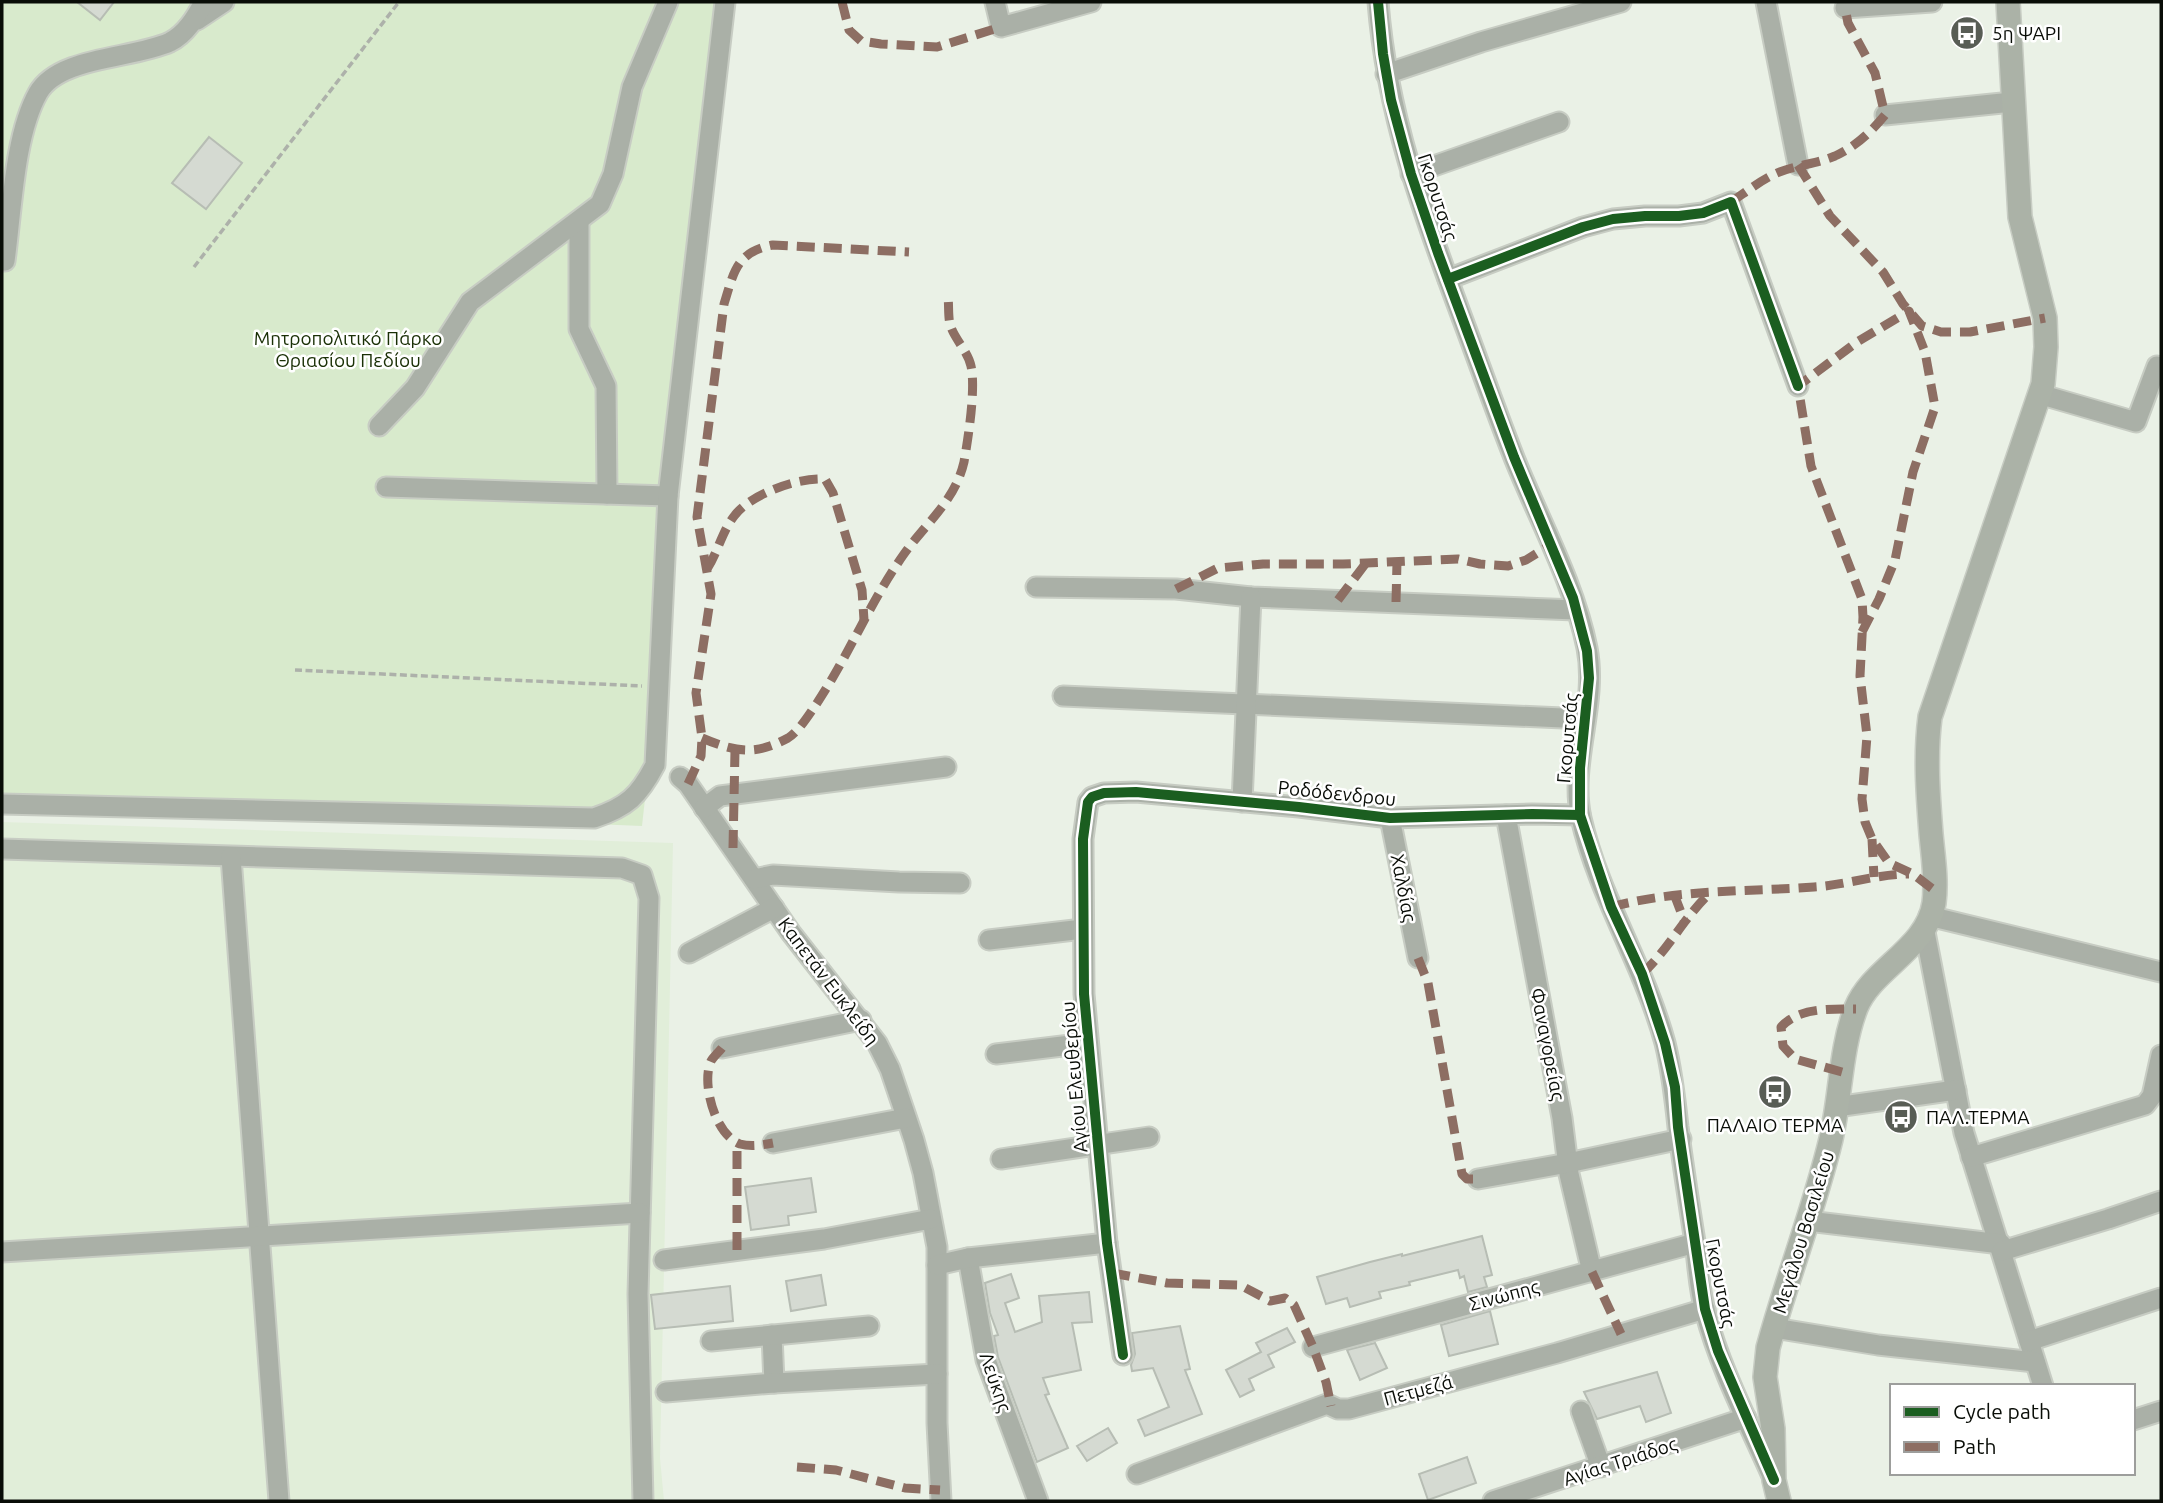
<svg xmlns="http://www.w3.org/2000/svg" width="2163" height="1503" font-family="Ubuntu,sans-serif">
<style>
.built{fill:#e1eed9}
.green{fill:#d8eacc}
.building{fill:#d5dad2;stroke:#b7bdb4;stroke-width:2}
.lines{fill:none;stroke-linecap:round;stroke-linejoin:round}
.minor-casing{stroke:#c7ccc3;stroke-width:23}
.major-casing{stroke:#c7ccc3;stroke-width:26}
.path{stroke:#adb1aa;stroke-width:3.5;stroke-dasharray:7 3.5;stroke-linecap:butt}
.minor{stroke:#aab0a7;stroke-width:19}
.major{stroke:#abb2a7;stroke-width:23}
.quiet{stroke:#8d6e63;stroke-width:9;stroke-dasharray:18 9;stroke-linecap:butt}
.cycleway-casing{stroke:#fff;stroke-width:15}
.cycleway{stroke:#1b5e20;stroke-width:10}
.labels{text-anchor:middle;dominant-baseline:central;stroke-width:5;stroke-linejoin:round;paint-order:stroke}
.poi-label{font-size:19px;fill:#090d07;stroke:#fff;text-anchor:start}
.street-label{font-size:19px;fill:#090d07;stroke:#fff}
.park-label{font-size:19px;fill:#1a3006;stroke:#fff}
</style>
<rect width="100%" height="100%" fill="#eaf1e6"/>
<polygon class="built" points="2,822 673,843 660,1458 664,1501 2,1501"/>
<polygon class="green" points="2,2 734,2 642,826 2,800"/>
<g class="building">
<polygon points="77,2 114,2 100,20"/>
<polygon points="209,137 242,163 206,209 172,183"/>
<polygon points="811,1178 816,1212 788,1216 789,1225 751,1230 745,1187"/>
<polygon points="1482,1236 1492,1275 1484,1277 1487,1287 1468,1292 1464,1276 1460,1278 1458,1270 1409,1282 1410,1285 1379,1292 1381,1298 1350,1307 1347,1298 1326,1304 1317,1277 1370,1262 1402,1254 1402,1256"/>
<polygon points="1011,1274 1019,1298 1005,1303 1015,1332 1042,1322 1039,1296 1089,1292 1092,1322 1072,1323 1081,1370 1043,1378 1049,1394 1045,1395 1068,1448 1037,1462 998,1357 994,1336 998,1335 990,1313 985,1283"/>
<polygon points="821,1275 826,1305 791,1311 786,1281"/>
<polygon points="730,1286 733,1321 655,1329 651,1295"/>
<polygon points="1490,1311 1498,1344 1449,1356 1441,1325"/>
<polygon points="1180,1326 1190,1369 1185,1370 1202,1414 1145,1436 1138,1420 1169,1407 1153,1368 1132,1371 1131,1365 1135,1354 1132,1333"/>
<polygon points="1287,1328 1295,1342 1268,1355 1274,1367 1249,1379 1254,1390 1240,1397 1226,1370 1261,1352 1256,1343"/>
<polygon points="1375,1343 1387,1368 1360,1380 1347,1350"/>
<polygon points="1657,1372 1671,1413 1646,1422 1640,1406 1597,1419 1584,1392"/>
<polygon points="1108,1428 1117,1443 1087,1461 1077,1446"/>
<polygon points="1467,1457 1476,1483 1428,1500 1419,1474"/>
</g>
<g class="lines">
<g class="minor-casing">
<g id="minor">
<polyline points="995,2 1001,27 1091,2"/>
<path d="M 1378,2 C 1387,115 1422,210 1461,315 C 1479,363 1496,412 1515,460 C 1540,522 1574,583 1587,648 C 1598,704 1569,763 1581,818 C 1599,897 1644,965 1665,1043 C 1672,1071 1675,1098 1678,1127 C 1683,1165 1689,1204 1695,1242 C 1698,1265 1699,1289 1705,1311 C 1720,1368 1748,1422 1772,1476"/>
<polyline points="1766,2 1798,165"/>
<polyline points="1845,8 1932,2"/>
<polyline points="197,20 224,2"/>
<polyline points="1386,74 1481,42 1621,2"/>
<polyline points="1885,115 2012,102"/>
<polyline points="1411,174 1559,122"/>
<polyline points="579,221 579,329 606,386 607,494"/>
<path d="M 5,261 C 12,211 14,136 38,93 C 59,56 134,59 170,42 C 186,34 196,17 204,2"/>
<polyline points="1448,279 1583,227 1613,219 1645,216 1679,216 1703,213 1731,202 1798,386"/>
<polyline points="2039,394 2136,422 2157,366 2161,368"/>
<polyline points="379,426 415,388 470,302 600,204 613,174 632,87 668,2"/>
<polyline points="386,487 668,496"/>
<polyline points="1036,587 1176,589 1251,597 1576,610"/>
<polyline points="1063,696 1585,719"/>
<polyline points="680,777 688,784 791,933 877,1043 890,1069 914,1140 923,1173 937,1247 937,1423 941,1501"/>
<polyline points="1242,802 1251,597"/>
<path d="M 2,804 L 594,818 C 627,807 639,796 655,765 L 668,496 L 725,2"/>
<polyline points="704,808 720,796 946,767"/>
<polyline points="1506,815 1562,1118 1569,1174 1592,1272"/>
<polyline points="1390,818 1418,958"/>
<polyline points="2,849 622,868 642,875 649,898 638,1294 643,1501"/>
<polyline points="231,857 279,1501"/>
<polyline points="754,879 773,875 899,882 960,883"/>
<polyline points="1929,916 2161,972"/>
<polyline points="1924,927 1964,1133 2043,1386"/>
<polyline points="989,940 1083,929"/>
<polyline points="689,953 774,908"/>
<polyline points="722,1048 861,1020"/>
<polyline points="996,1054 1087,1043"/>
<polyline points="1836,1107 1956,1090"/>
<polyline points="773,1143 906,1118"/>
<polyline points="1971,1157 2145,1105 2152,1096 2161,1055"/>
<polyline points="1001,1159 1149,1137"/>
<polyline points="1478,1179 1568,1163 1681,1139"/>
<polyline points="1808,1221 2001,1244"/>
<polyline points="2002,1251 2108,1219 2161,1201"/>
<polyline points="2,1252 640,1213"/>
<polyline points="968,1258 986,1360 1038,1501"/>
<polyline points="664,1260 824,1239 931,1219"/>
<polyline points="937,1265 968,1258 1107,1243"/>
<polyline points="1774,1328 1878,1345 2035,1362"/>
<polyline points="772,1335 774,1383"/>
<polyline points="711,1341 869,1326"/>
<polyline points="2029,1341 2161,1298"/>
<polyline points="1313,1347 1695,1243"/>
<polyline points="1123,1355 1107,1243 1084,994 1083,839 1088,802 1092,797 1104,793 1136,792 1299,807 1390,818 1532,814 1580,815"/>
<polyline points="666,1392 774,1383 937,1374"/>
<polyline points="1581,1411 1601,1467"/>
<polyline points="2133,1420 2161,1411"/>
<polyline points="1137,1474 1327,1404 1338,1409 1349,1409 1557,1353 1705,1309"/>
<polyline points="1493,1501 1746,1418"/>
</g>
</g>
<g class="major-casing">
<path id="major" d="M 1779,1501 L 1774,1480 L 1773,1429 L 1765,1377 L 1768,1348 C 1787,1278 1814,1210 1831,1139 C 1841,1096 1840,1050 1856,1008 C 1872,968 1927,949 1934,903 C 1937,880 1933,856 1931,834 C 1928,795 1925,756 1930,717 L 2043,384 L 2046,347 L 2045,318 L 2020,217 L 2008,2"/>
</g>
<g class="path">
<polyline points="194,267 399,2"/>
<polyline points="295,670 642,686"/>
</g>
<use href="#minor" class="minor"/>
<use href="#major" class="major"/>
<g class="quiet">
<polyline points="842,2 849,30 861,41 881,44 937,47 1001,27"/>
<polyline points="1798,165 1830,216 1883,272 1903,304 1922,326 1941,332 1970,332 2045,318"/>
<path d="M 1731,202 C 1746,192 1761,180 1777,173 C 1796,165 1816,164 1835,156 C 1855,147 1871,132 1885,115 L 1875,73 L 1848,23 L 1845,8"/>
<path d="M 707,569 C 718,552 722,531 735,515 C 751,494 799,477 825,479 L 833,493 L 862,590 L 864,620"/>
<polyline points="1176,589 1218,568 1263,564 1343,564 1458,559 1480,564 1508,566 1526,560 1550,545"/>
<polyline points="1338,600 1366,563"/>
<polyline points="1396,602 1397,562"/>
<polyline points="1862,632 1879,599 1895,560 1913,472 1935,407 1925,352 1909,311 1857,342 1798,386 1811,466 1862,599 1863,617 1860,676 1867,736 1862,799 1865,822 1872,839 1889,863 1913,874 1934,890"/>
<path d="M 702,738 C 735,752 755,756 788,738 C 798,732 808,716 815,706 C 848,657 870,602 904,554 C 926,523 955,501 964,462 C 968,439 976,389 971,366 C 968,351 954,339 950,324 C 948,316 949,305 948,297"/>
<path d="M 688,784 L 701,756 L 702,738 L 696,693 L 711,594 L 697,517 L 724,304 C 734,272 736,252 773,245 L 909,252"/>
<polyline points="1872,839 1874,877"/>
<polyline points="733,848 735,750"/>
<polyline points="1674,894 1684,920"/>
<path d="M 1611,907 C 1678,889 1745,892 1814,887 C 1846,885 1877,874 1909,874"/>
<polyline points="1418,958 1428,983 1462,1174 1467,1179 1478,1179"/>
<path d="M 1642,974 C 1669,949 1684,917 1711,892"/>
<path d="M 722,1048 C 719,1052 714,1056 711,1061 C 701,1083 715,1135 740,1144 C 751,1147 762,1145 773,1143"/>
<path d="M 1842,1072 L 1795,1059 L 1783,1046 L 1781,1027 C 1799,1007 1831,1009 1856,1009"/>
<polyline points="737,1250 737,1143"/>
<polyline points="1592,1272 1621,1334"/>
<polyline points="1112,1273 1167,1283 1240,1285 1270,1301 1285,1298 1294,1305 1313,1347 1326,1382 1331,1406"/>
<polyline points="797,1467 836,1470 905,1488 940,1490"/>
</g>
<g class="cycleway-casing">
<g id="cycleway">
<polyline points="1378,2 1383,54 1391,100 1411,174 1438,253 1514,457 1573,598 1587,651 1589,678 1580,768 1580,815 1611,907 1642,974 1665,1043 1675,1087 1678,1127 1705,1309 1718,1351 1774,1480"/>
<polyline points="1448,279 1583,227 1613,219 1645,216 1679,216 1703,213 1731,202 1798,386"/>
<polyline points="1123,1355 1107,1243 1084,994 1083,839 1088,802 1092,797 1104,793 1136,792 1299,807 1390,818 1532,814 1580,815"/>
</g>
</g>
<use href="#cycleway" class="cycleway"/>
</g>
<defs>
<g id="bus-disc" transform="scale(1.75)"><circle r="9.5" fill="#585d55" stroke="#fff"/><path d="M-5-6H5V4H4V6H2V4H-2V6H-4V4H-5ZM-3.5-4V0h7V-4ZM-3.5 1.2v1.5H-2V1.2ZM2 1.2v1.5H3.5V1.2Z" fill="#fff"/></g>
</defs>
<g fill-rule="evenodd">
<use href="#bus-disc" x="1967" y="33"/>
<use href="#bus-disc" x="1775" y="1092"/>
<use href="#bus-disc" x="1901" y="1117"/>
</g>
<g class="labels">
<g class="poi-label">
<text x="1992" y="33">5η ΨΑΡΙ</text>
<text x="1926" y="1117">ΠΑΛ.ΤΕΡΜΑ</text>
<text x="1775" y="1125" text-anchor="middle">ΠΑΛΑΙΟ ΤΕΡΜΑ</text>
</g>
<g class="street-label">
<text transform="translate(1438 197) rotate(72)">Γκορυτσάς</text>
<text transform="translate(1567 738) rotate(-85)">Γκορυτσάς</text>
<text transform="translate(1337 793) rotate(6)">Ροδόδενδρου</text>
<text transform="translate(1404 888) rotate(79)">Χαλδίας</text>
<text transform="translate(829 981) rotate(53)">Καπετάν Ευκλείδη</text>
<text transform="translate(1548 1044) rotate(79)">Φαναγορείας</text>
<text transform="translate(1074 1077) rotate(-95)">Αγίου Ελευθερίου</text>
<text transform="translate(1803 1232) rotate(-73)">Μεγάλου Βασιλείου</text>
<text transform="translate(1721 1283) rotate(79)">Γκορυτσάς</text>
<text transform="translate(1504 1295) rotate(-15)">Σινώπης</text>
<text transform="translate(996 1382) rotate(71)">Λεύκης</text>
<text transform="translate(1418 1390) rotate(-15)">Πετμεζά</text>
<text transform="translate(1620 1461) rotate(-18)">Αγίας Τριάδος</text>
</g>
<g class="park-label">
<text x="348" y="338">Μητροπολιτικό Πάρκο<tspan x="348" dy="22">Θριασίου Πεδίου</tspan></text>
</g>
</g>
<rect width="2163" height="1503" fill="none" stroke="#090d07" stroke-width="7"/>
<rect x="1890" y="1384" width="245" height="91" fill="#ffffff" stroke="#9d9e9c" stroke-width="2"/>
<rect x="1904" y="1407" width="35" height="10" fill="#1b5e20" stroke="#9d9e9c" stroke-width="2"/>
<text x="1953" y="1419" font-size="21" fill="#090d07">Cycle path</text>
<rect x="1904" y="1442" width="35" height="10" fill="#8d6e63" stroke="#9d9e9c" stroke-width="2"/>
<text x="1953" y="1454" font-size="21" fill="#090d07">Path</text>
</svg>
